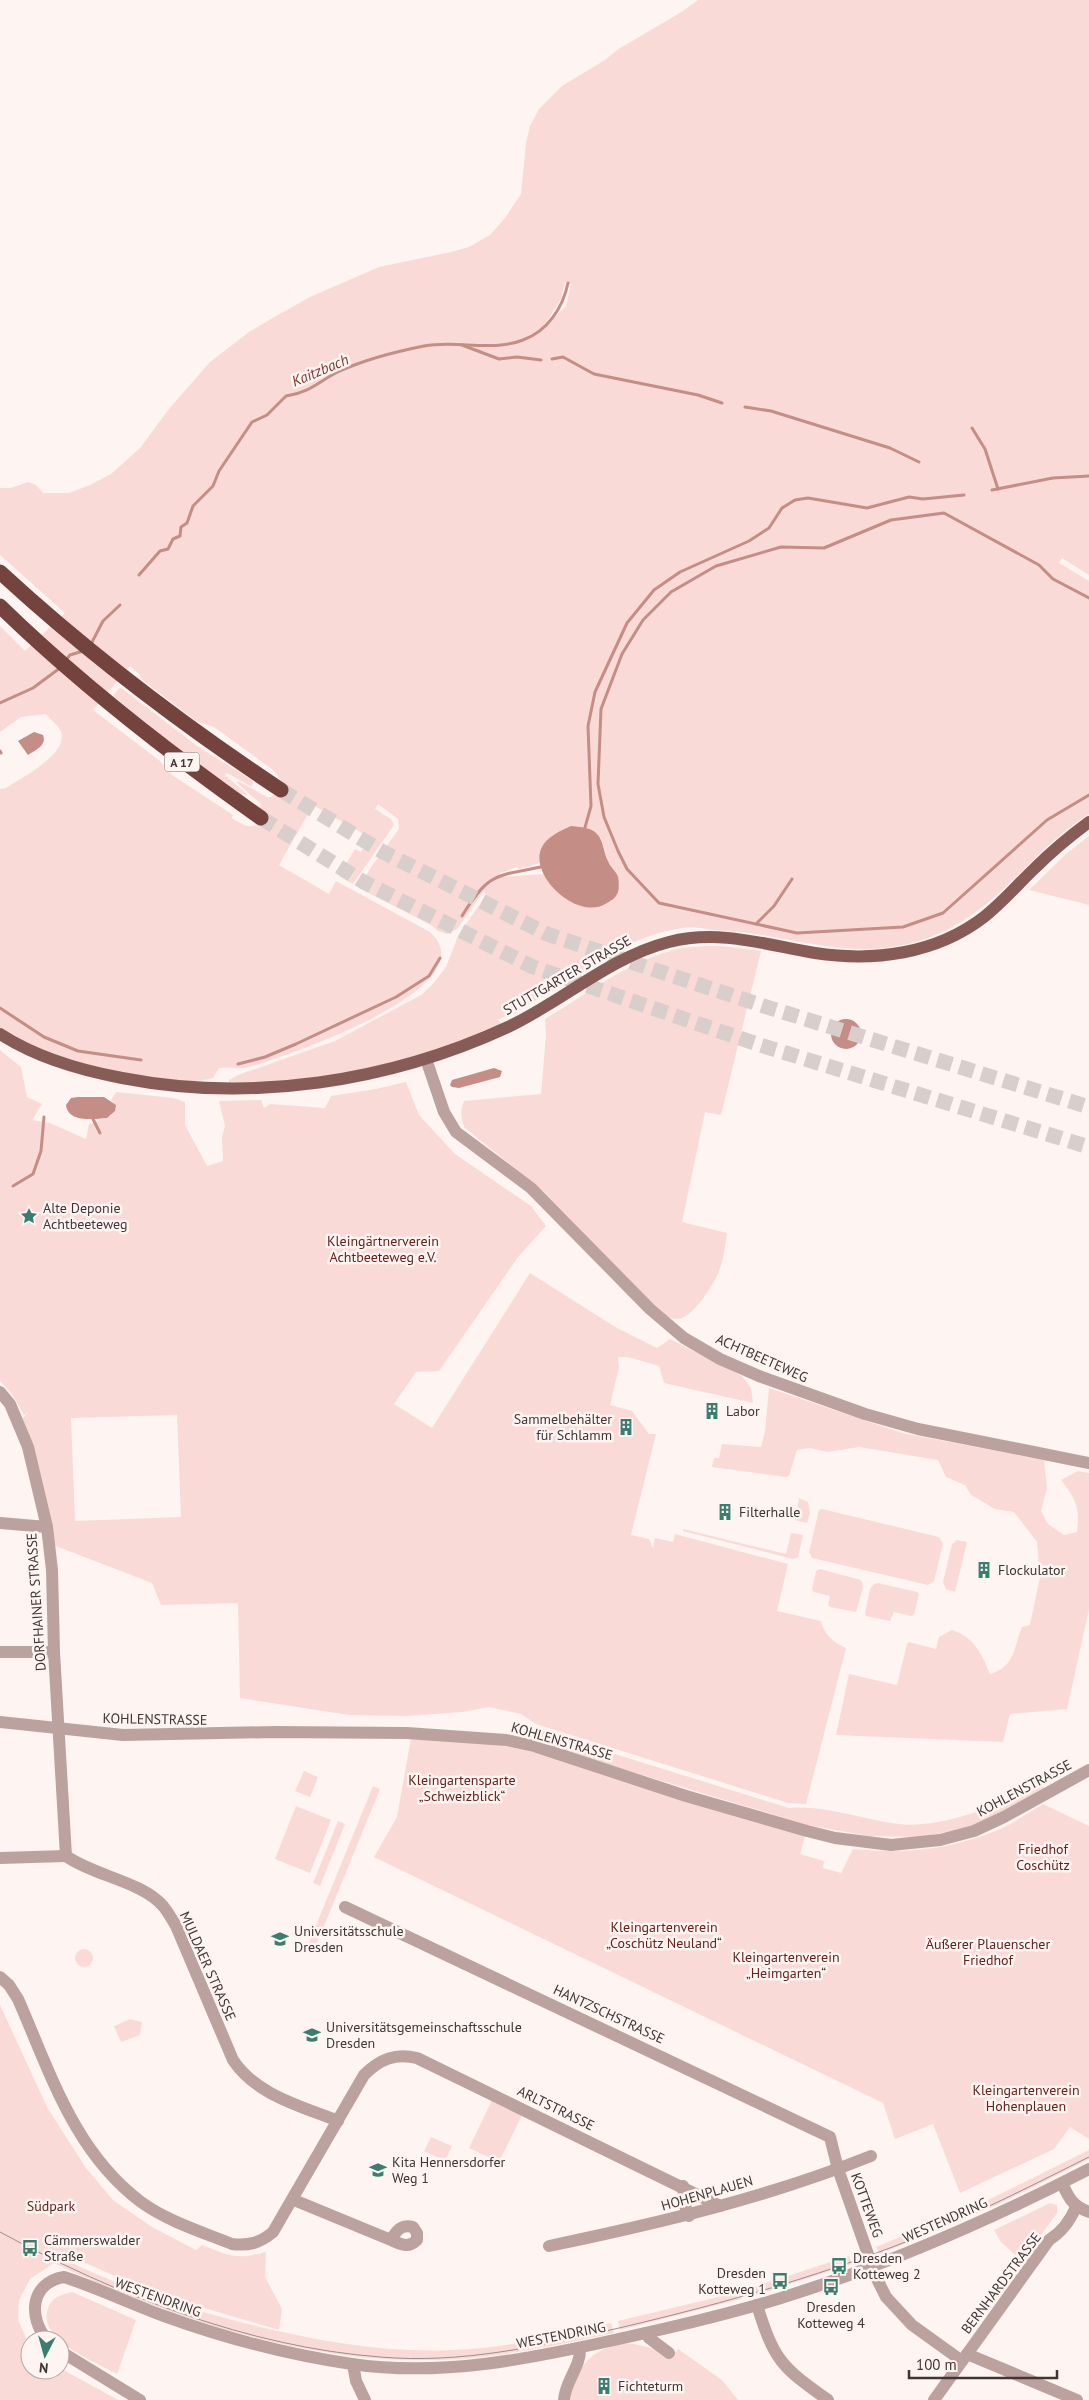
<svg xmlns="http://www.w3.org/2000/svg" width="1089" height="2400" font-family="'PT Sans',sans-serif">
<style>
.green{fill:#fadad6;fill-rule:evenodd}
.water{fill:#c48d85}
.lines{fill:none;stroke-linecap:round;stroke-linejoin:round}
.stream{stroke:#c48d85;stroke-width:3}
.highway-tunnel{stroke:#d8cecc;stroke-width:15;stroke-dasharray:15 8;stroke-linecap:butt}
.minor{stroke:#bca29e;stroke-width:12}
.major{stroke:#885c56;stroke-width:12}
.highway{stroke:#74433d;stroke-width:15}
.tram{stroke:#998f8e;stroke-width:1}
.labels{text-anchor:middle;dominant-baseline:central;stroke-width:5;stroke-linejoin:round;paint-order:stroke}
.shield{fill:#fef4f2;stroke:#796f6e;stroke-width:1}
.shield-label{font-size:12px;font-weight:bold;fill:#403635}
.street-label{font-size:14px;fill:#403635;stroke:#fef4f2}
.poi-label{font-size:14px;fill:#403635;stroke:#fef4f2;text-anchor:start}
.park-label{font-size:14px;fill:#66221d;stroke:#fef4f2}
.water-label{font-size:15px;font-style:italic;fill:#7f3831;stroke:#fef4f2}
</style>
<rect width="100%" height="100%" fill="#fef4f2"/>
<g class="green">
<path d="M 698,0 L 1089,0 L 1089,575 L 1062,558 L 1059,563 L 1089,581 L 1089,814 C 1028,852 998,914 925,939 C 849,965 788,932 713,930 C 703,929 693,926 683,928 C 633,935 602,960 561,986 C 541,998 520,1009 498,1020 L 501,1024 L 434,1051 L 363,1070 L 302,1079 L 229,1083 L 229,1080 L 238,1075 L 335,1041 L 421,995 L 432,985 L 446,967 L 458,936 L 486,895 L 484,891 L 457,929 L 447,934 L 438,931 L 431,925 L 359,888 L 371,867 L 399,829 L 398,819 L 378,804 L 375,809 L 391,819 L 394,825 L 353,884 L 339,876 L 355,849 L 361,852 L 369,837 L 313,805 L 279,865 L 329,894 L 336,881 L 430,932 C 491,987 285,1057 249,1067 C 239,1070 230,1066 219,1068 L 213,1078 C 170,1091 76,1064 34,1048 C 22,1043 11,1035 0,1029 L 0,789 L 6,788 C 21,778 69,754 61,732 C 59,726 50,719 46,714 L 21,717 L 0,732 L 0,626 L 25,651 L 65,613 L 0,555 L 0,488 L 11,488 L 28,482 L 36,485 L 43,493 L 69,493 L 90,485 L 111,474 L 140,448 L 169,409 L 210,362 L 249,332 L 278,315 L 310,297 L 379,267 L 451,252 L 469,247 L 490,235 L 505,218 L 521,194 L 526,143 L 530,126 L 539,109 L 562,86 L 605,60 L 617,50 L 683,11 ZM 565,282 L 571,284 L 566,306 L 548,324 L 547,321 L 561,299 ZM 130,666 L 141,676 L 140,678 L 196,721 L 214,727 L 273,770 L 283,783 L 276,794 L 269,798 L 238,781 L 237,783 L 261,804 L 259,808 L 261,823 C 250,830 241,824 232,818 L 233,815 L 172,775 L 160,761 L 93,710 ZM 571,826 L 585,828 L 601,838 L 608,862 L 613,869 L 555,887 L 543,874 L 499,877 L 500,873 L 517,867 L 519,869 L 540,863 Z"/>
<polygon points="120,687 197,746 253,781 252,787 227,773 225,775 248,795 242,794 241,796 194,762 113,696"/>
<polygon points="1089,836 1089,905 1029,890 1066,854"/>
<path d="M 723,946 L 761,951 L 721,1115 L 705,1112 L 682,1222 L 727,1233 C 725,1245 724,1259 719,1271 C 714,1284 693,1318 678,1319 C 669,1320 662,1313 655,1307 L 545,1193 L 464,1127 C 461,1117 460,1111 464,1101 L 541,1094 L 546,1035 L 545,1019 C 585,995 625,964 670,951 C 687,946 705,946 723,946 Z"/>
<path d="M 0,1050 L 21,1067 L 27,1097 L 42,1104 L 32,1120 L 50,1123 L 86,1139 L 89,1124 L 111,1116 L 115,1105 L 111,1100 L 116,1092 L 173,1098 L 185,1102 L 185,1125 L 207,1166 L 223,1161 L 222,1137 L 225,1126 L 219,1101 L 261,1100 L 264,1108 L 270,1104 L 325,1108 L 331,1096 L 376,1089 L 406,1082 L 419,1115 L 455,1154 L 531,1206 L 546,1226 L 518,1257 L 439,1371 L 416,1372 L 394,1404 L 432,1428 L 530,1273 L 617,1328 L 657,1348 L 670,1339 L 742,1376 L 751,1388 L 753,1403 L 664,1383 L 659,1366 L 628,1357 L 618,1357 L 619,1367 L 610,1405 L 632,1411 L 649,1434 L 656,1434 L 631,1535 L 649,1539 L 653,1548 L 655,1538 L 673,1542 L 675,1534 L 788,1564 L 777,1611 L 821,1621 C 824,1635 833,1642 846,1648 L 806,1804 L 788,1803 L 536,1724 L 521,1714 L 489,1707 L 462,1712 L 407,1716 L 349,1715 L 240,1698 L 238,1603 L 161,1605 L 152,1583 L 48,1543 L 19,1423 L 28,1412 L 24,1415 L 12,1394 L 0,1381 ZM 177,1415 L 181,1517 L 75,1521 L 71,1418 Z"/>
<path d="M 769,1388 L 902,1433 L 1044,1460 L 1047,1488 L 1041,1511 L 1048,1524 L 1064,1535 L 1077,1532 C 1080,1506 1076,1500 1061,1480 L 1078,1471 L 1089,1473 L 1089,1609 L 1067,1709 L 1010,1714 L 1003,1742 L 836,1735 L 849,1674 L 897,1685 L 907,1644 L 909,1642 L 936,1649 L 939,1637 L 952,1630 C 974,1637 982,1654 990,1674 C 1016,1666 1013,1648 1022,1627 L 1030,1625 L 1040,1577 L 1037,1542 L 1014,1512 L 995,1509 L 971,1495 L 965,1485 L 946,1477 L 938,1460 L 859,1447 L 828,1452 L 810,1448 L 797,1450 L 789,1476 L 785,1477 L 712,1467 L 714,1458 L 719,1458 L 722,1444 L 761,1447 L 765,1431 Z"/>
<polygon points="796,1497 808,1502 810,1513 807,1523 795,1520 799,1499"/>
<polygon points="822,1509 939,1537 943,1544 934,1581 928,1585 812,1558 809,1552 819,1510"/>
<polygon points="683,1529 786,1554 791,1533 803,1535 798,1557 793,1559 683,1531"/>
<polygon points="957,1540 967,1542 955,1592 946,1589 943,1582 952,1544"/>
<polygon points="820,1569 861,1580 863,1587 856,1612 830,1607 828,1605 830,1596 814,1592 812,1590 816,1571"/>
<polygon points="878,1583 917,1592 919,1594 914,1615 911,1616 894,1612 890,1621 866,1616 865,1614 870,1589 874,1584"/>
<path d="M 531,1728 L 789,1808 C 827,1805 862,1820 899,1824 C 941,1829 1003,1804 1042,1786 L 1045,1788 L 1001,1813 L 968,1827 L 923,1837 L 869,1836 L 808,1825 L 596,1761 L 541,1741 Z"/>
<path d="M 411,1738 L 478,1741 L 530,1751 L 805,1836 L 800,1854 L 824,1861 L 823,1868 L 841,1873 L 853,1849 C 905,1854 951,1850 1000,1829 C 1014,1823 1029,1812 1043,1804 L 1089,1826 L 1089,2139 L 1070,2127 L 1054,2149 L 960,2193 L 933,2124 L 895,2139 L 883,2103 L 374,1857 L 397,1817 Z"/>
<polygon points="304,1771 318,1777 310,1797 295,1791"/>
<polygon points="373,1786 380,1789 313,1953 306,1950"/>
<polygon points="296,1806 331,1820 310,1873 275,1859"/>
<polygon points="338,1821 345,1824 320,1886 313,1883"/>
<circle cx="84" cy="1958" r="9"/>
<path d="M 0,2005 L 48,2109 L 86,2168 L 113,2200 L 152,2227 L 196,2250 L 202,2245 C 230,2256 237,2260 266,2252 L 265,2277 L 282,2309 L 279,2330 L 154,2293 L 67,2255 L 62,2258 C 120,2287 182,2307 244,2323 C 328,2344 406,2357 492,2347 C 532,2342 572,2331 611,2323 L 614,2333 C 552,2346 491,2360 427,2360 C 301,2362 166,2316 54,2263 L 30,2279 L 19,2300 L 18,2320 L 30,2347 L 30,2370 L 60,2370 L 60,2368 L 118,2400 L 0,2400 Z"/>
<polygon points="130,2019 142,2022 140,2035 121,2042 114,2026"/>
<polygon points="492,2100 522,2115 499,2162 469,2148"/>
<polygon points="431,2137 452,2146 445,2161 424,2151"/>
<polygon points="1089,2150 1089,2159 997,2205 880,2254 876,2247 984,2202"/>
<polygon points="1050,2203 1057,2205 1057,2213 1022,2261 1001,2242 994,2230"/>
<polygon points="849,2256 852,2264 747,2298 745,2290"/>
<path d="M 72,2292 L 136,2320 L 117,2374 C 96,2362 41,2341 47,2312 C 50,2298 59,2295 72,2292 Z"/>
<polygon points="739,2292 741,2299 620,2330 618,2321"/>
<path d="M 623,2343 C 635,2343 645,2347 656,2349 C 664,2350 669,2348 676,2352 L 678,2349 L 722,2380 L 738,2400 L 568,2400 C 581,2366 585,2352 623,2343 Z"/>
</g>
<g class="water">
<path d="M 34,732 L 43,735 C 47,745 36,750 28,755 L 18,741 Z"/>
<path d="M 571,826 C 579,827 590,827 596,833 C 604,840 603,852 608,861 C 610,867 616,871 618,877 C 619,881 619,889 618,892 C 616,898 612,900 607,903 C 580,922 530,878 541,849 C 546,837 560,831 571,826 Z"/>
<circle cx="846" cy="1034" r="15"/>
<polygon points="494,1068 502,1071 500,1077 459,1088 452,1087 450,1085 452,1080"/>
<path d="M 78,1097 L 104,1097 L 116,1105 L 115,1111 L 107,1118 C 94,1119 68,1123 66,1105 L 71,1098 Z"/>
</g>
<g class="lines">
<g class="stream">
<polyline points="462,345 499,359 517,357 541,360"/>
<polyline points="552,359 563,357 594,374 698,395 722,403"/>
<polyline points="745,407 771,411 890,448 919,462"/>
<polyline points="972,428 985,449 998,489"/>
<polyline points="992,490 1053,478 1089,476"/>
<path d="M 139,575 L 160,551 L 168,549 L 173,539 L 180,536 L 181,527 L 187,523 L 193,506 L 213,486 L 219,471 L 252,422 L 267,415 L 286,396 C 310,393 320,380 340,371 C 364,360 399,351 424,346 C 456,340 493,352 523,340 C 548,331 563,307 568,283"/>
<polyline points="1089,598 1053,579 1039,565 944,513 891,520 824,548 781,547 716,566 671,592 643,620 622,654 601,709 598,784 604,817 618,851 627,869 659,903 797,933 903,927 943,913 1047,820 1089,795"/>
<polyline points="91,644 103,621 120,605"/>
<polyline points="65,661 70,655 83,651"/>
<polyline points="0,703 33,688 60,668"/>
<polyline points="0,751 1,753"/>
<polyline points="584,831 591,806 588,726 595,692 627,623 654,590 680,572 749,541 769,528 782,508 795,500 808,498 867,508 909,497 923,499 964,495"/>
<path d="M 462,916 C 488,874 494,876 541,867 L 542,865"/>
<polyline points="756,924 774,906 792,879"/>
<polyline points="0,1008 44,1037 78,1051 141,1060"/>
<polyline points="238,1064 265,1057 296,1044 396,997 429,976 440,958"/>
<polyline points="93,1119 100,1133"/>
<polyline points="13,1186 33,1174 41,1151 44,1117"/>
</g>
<g class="highway-tunnel">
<polyline points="281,790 383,852 547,934 770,1008 1089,1107"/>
<polyline points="261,818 362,881 533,967 760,1045 1089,1147"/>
</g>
<g class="minor">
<polyline points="426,1059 444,1112 456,1132 531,1188 650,1309 684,1338 720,1359 759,1376 865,1414 918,1429 1089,1463"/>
<polyline points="0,1392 10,1404 28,1447 47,1527 52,1570 54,1652 66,1856"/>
<polyline points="0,1523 47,1527"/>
<polyline points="0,1652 54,1652"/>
<polyline points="0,1722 123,1735 274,1732 407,1733 506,1740 534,1746 686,1796 807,1831 835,1838 891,1845 940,1840 974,1831 1004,1817 1089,1770"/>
<path d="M 66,1856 C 94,1876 141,1881 163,1906 C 168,1912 172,1919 176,1926 L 233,2060 C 256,2095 301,2106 338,2121"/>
<polyline points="0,1858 66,1856"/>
<polyline points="345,1907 830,2137 838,2169 876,2277 886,2297 912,2325 962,2361"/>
<path d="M 0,1977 L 9,1985 L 18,1999 C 50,2072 74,2152 141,2202 C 167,2221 202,2232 232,2244 C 249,2246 260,2243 273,2232 L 364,2075 C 380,2059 395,2053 417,2058 L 720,2206"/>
<path d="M 1062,2183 C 1069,2199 1073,2206 1089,2212"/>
<polyline points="683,2186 685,2206 689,2216"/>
<path d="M 294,2200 L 391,2240 C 401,2244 408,2249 417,2240 L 417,2233 L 413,2227 C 401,2224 396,2231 391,2240"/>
<path d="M 549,2246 C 659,2223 766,2198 871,2156"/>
<path d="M 757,2305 C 774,2360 781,2367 828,2400"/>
<polyline points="646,2333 649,2338 669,2353"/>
<path d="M 47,2340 C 28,2317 30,2283 64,2277 C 98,2288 131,2304 164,2316 C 225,2338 289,2355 352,2364 C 440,2377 529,2359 614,2340 C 670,2328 726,2315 781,2298 C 887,2265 990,2220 1089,2169"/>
<polyline points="60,2351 140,2400"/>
<polyline points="967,2354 1077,2400"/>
<polyline points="353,2364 356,2381 365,2400"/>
<path d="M 564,2400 C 565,2381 581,2367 580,2348"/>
<path d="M 934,2400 L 1049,2240 C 1062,2232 1070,2221 1076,2207"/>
</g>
<path class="major" d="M 0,1034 C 37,1058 79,1070 122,1078 C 251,1103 389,1082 508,1027 C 563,1001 610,957 669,942 C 719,929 767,945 815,953 C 874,962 936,954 984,917 C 1003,902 1018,884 1035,868 C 1052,851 1070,836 1089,822"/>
<g class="highway">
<path d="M 0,572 C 89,654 180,723 281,790"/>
<path d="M 0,606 C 81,685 169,753 261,818"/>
</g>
<path class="tram" d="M 0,2232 C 116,2295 248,2347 380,2357 C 462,2364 540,2346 619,2328 C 726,2303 831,2273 933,2231 C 986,2209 1037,2183 1089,2157"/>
</g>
<defs>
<g id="sight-bare" transform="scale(1.35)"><path d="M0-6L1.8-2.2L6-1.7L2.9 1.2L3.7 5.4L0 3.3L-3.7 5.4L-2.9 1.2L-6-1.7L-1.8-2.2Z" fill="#3b7e70" stroke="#fef4f2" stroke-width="2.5" paint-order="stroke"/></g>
<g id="building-bare" transform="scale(1.35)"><path d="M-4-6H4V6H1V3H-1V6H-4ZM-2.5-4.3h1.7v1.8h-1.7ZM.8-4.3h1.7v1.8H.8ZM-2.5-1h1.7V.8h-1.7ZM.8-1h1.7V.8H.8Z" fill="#3b7e70" stroke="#fef4f2" stroke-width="2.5" paint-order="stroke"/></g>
<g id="school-bare" transform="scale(1.35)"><path d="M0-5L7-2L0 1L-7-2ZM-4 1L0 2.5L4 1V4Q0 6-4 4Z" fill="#3b7e70" stroke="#fef4f2" stroke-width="2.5" paint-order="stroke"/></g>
<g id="bus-bare" transform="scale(1.35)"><path d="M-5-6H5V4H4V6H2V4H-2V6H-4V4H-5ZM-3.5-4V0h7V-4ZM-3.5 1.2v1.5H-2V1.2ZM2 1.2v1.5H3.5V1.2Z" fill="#3b7e70" stroke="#fef4f2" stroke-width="2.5" paint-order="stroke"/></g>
</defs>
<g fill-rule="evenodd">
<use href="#sight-bare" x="29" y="1216"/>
<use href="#building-bare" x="712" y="1411"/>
<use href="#building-bare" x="626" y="1427"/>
<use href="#building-bare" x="725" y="1512"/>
<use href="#building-bare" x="984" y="1570"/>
<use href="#school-bare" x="280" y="1939"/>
<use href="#school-bare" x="312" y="2035"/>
<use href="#school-bare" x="378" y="2170"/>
<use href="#bus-bare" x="30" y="2248"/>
<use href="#bus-bare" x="839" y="2266"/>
<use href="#bus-bare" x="780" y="2281"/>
<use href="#bus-bare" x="831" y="2287"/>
<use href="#building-bare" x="604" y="2386"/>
</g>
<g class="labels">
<rect class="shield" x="164.5" y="752.5" width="35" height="19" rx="4"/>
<g class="shield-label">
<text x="182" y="762">A 17</text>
</g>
<g class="street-label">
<text transform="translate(567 975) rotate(-30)">STUTTGARTER STRASSE</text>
<text transform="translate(762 1358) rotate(24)">ACHTBEETEWEG</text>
<text transform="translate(36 1602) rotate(-94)">DORFHAINER STRASSE</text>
<text transform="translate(155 1719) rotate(1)">KOHLENSTRASSE</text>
<text transform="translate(562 1741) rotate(16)">KOHLENSTRASSE</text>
<text transform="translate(1024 1788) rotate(-28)">KOHLENSTRASSE</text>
<text transform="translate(208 1966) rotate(66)">MULDAER STRASSE</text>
<text transform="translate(609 2014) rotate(25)">HANTZSCHSTRASSE</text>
<text transform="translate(556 2108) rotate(26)">ARLTSTRASSE</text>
<text transform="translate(707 2193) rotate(-16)">HOHENPLAUEN</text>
<text transform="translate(867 2205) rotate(70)">KOTTEWEG</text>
<text transform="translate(945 2220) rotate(-24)">WESTENDRING</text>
<text transform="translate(1001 2283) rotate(-53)">BERNHARDSTRASSE</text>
<text transform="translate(158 2297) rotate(20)">WESTENDRING</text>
<text transform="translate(561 2335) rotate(-11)">WESTENDRING</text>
</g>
<g class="poi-label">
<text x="43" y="1208">Alte Deponie<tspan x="43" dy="16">Achtbeeteweg</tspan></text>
<text x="726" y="1411">Labor</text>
<text x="612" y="1419" text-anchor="end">Sammelbehälter<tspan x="612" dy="16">für Schlamm</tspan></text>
<text x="739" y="1512">Filterhalle</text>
<text x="998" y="1570">Flockulator</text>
<text x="294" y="1931">Universitätsschule<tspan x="294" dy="16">Dresden</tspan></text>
<text x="326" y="2027">Universitätsgemeinschaftsschule<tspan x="326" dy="16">Dresden</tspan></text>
<text x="392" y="2162">Kita Hennersdorfer<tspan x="392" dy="16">Weg 1</tspan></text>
<text x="44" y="2240">Cämmerswalder<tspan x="44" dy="16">Straße</tspan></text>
<text x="853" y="2258">Dresden<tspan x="853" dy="16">Kotteweg 2</tspan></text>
<text x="766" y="2273" text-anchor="end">Dresden<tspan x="766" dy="16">Kotteweg 1</tspan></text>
<text x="831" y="2307" text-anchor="middle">Dresden<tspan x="831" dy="16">Kotteweg 4</tspan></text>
<text x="618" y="2386">Fichteturm</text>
</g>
<g class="park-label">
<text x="383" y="1241">Kleingärtnerverein<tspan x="383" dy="16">Achtbeeteweg e.V.</tspan></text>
<text x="462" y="1780">Kleingartensparte<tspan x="462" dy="16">„Schweizblick“</tspan></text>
<text x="1043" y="1849">Friedhof<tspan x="1043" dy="16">Coschütz</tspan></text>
<text x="664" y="1927">Kleingartenverein<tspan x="664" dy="16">„Coschütz Neuland“</tspan></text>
<text x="988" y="1944">Äußerer Plauenscher<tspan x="988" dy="16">Friedhof</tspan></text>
<text x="786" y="1957">Kleingartenverein<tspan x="786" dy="16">„Heimgarten“</tspan></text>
<text x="1026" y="2090">Kleingartenverein<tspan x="1026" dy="16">Hohenplauen</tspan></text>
<text x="51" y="2206">Südpark</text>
</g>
<g class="water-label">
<text transform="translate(320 370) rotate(-23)">Kaitzbach</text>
</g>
</g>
<g transform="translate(45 2355) rotate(186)"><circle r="24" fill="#fef4f2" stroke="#b2a8a6"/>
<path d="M0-4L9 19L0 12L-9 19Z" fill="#3b7e70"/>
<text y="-8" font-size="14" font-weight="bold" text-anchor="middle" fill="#403635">N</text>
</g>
<path d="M909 2370v8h148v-8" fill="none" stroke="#403635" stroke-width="2.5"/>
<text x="916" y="2370" font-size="15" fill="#403635" stroke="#fef4f2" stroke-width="4" paint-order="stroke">100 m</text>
</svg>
